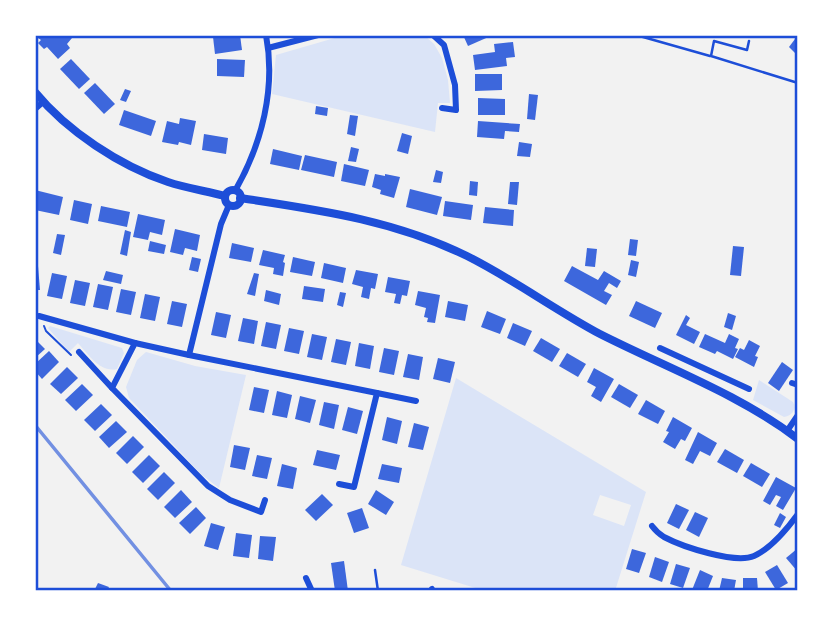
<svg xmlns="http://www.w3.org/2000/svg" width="833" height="626" font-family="Poppins,sans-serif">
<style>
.green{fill:#dbe4f7;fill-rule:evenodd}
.building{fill:#3d67dc}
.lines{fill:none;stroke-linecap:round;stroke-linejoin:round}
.path{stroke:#1d4ed8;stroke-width:2}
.service{stroke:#1d4ed8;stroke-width:2.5}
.minor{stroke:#1d4ed8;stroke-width:6}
.tertiary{stroke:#1d4ed8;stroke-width:8}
.rail{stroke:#7290e2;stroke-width:3.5}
.neatline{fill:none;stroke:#1d4ed8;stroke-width:2.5}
</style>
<rect width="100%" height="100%" fill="#f2f2f2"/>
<g class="green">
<polygon points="345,35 425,36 434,44 442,58 448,80 450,103 438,103 435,132 272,94 276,55"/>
<path d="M 50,326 L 122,348 L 124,353 L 117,369 C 100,373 88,354 78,343 L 69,352 L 48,328 Z"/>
<polygon points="146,352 195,366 246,375 219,488 202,475 129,398 126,387 137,360"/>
<path d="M 456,378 L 646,492 L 615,591 L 485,591 L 401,565 ZM 600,495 L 631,505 L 624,526 L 593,515 Z"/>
<path d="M 759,380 L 793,402 C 797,409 792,416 784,417 L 753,400 Z"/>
</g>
<g class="building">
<polygon points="41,35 58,35 61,38 65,35 70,35 72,38 67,44 70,48 58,59 47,47 44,49 38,43 41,40 38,38"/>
<polygon points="231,35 240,35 242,50 215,54 213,37"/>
<polygon points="463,35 493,35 468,46"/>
<polygon points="798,35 798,56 789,47"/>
<polygon points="513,42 515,57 506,58 507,66 475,70 473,55 495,52 494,44"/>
<polygon points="71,59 90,79 79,89 60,69"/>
<polygon points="217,59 245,60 244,77 217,76"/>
<polygon points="475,74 502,74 502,90 475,91"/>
<polygon points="95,83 115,104 104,114 84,93"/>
<polygon points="125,89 131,91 126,102 120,100"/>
<polygon points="529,94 538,95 535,120 527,119"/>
<polygon points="478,98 505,99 505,115 478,115"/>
<polygon points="316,106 328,108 327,116 315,114"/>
<polygon points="124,110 156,121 151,136 119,125"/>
<polygon points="350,115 358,116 355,136 347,134"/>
<polygon points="180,118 196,121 191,145 179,142 178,145 162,142 167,121 179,124"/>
<polygon points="478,121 520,124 519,132 505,131 504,139 477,137"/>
<polygon points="402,133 412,136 408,154 397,151"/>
<polygon points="204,134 228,138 226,154 202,150"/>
<polygon points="519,142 532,144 530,157 517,156"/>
<polygon points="351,147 359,149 356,162 348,161"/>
<polygon points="273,149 302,156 299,170 270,164"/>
<polygon points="305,155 337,162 334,177 301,170"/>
<polygon points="344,164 369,170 365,186 341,181"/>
<polygon points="436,170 443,172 441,183 433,182"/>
<polygon points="375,174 385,176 385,174 400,177 394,198 380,194 381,190 372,187"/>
<polygon points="470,181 478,182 477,196 469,195"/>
<polygon points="510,182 519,182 517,205 508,204"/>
<polygon points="410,189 442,197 437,215 406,207"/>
<polygon points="35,190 63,197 59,215 35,210"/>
<polygon points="74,200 92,204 88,224 70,220"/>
<polygon points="445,201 473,205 471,220 443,216"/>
<polygon points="101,206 130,212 127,227 98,221"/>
<polygon points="485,207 514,210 513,226 483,223"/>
<polygon points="138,214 165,220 162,235 150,232 148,240 133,237"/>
<polygon points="175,229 200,235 197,251 185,248 183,255 170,252"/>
<polygon points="125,230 131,232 127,256 120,254"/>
<polygon points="57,234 65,235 61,255 53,253"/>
<polygon points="630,239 638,240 636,256 628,255"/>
<polygon points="150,241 166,245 164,254 148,251"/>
<polygon points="232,243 254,248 251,262 229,258"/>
<polygon points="733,246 744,247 741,276 730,275"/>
<polygon points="587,248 597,249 595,267 585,266"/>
<polygon points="263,250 285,255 283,262 285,263 283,276 273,274 274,268 259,265"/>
<polygon points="192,257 201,259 198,272 189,270"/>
<polygon points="293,257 315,262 312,276 290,272"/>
<polygon points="631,260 639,262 636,277 628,275"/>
<polygon points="324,263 346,268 343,283 321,278"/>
<polygon points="35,266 38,266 40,290 35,290"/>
<polygon points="572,266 598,280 604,271 621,281 617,288 609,283 604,291 612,295 606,305 564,281"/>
<polygon points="356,270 378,274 375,289 371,288 369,299 361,297 363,287 352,284"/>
<polygon points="106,271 123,275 121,284 103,280"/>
<polygon points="52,273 67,276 62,299 47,296"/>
<polygon points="254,273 259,274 255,296 247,294"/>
<polygon points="388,277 410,281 407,296 402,295 400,304 394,303 396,294 385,292"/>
<polygon points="75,280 90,283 85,306 70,303"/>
<polygon points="98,284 113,287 108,310 93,307"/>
<polygon points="304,286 325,289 323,302 302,299"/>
<polygon points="121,289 136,292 131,315 116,312"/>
<polygon points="266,290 281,294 279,305 264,301"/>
<polygon points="418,291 440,295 435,323 427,322 428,318 424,317 426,308 415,305"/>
<polygon points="340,292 346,293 343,307 337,305"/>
<polygon points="145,294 160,297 155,321 140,318"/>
<polygon points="172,301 187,304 182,327 167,324"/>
<polygon points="448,301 468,305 465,321 445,317"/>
<polygon points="636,301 662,313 655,328 629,316"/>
<polygon points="487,311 506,319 500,334 481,327"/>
<polygon points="216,312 231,315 226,338 211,335"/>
<polygon points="728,313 736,316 732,330 724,327"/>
<polygon points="686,315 690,318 686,325 700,332 694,344 676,335"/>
<polygon points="243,318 258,321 254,344 238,341"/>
<polygon points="266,322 281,325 276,349 261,346"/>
<polygon points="513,323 532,331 525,346 507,338"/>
<polygon points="289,328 304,331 299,354 284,351"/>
<polygon points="312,334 327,337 322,360 307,357"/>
<polygon points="705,334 725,343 729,334 739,339 735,348 738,349 733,359 717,351 715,354 699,347"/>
<polygon points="541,338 560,349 552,362 533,351"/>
<polygon points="35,339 45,349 35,358"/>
<polygon points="336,339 351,342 346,365 331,362"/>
<polygon points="749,340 760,346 755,356 758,357 754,367 735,357 740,348 744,350"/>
<polygon points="359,343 374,346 370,369 355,366"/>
<polygon points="384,348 399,351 394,375 379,372"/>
<polygon points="49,351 59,362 42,379 35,371 35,364"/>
<polygon points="567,353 586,364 578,377 559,366"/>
<polygon points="408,354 423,357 419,380 403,377"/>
<polygon points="438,358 455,362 450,383 433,379"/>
<polygon points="782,362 793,370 779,391 768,383"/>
<polygon points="67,367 78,378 61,394 50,384"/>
<polygon points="594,368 614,379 601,402 591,396 596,387 587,382"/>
<polygon points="82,384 93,395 76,411 65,400"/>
<polygon points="619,384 638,395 630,408 611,397"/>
<polygon points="254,387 269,390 264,413 249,410"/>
<polygon points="277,391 292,395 287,418 272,415"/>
<polygon points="300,396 316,400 310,423 295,419"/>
<polygon points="646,400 665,411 658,424 638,414"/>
<polygon points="324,402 339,405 334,429 319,425"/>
<polygon points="101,404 112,415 95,431 84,420"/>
<polygon points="348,407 363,411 357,434 342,430"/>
<polygon points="387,417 402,421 397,444 382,440"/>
<polygon points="673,417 692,428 685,441 681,439 675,449 663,442 669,432 666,431"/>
<polygon points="116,421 127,432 109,448 99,437"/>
<polygon points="414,423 429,427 423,450 408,447"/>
<polygon points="698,432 717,443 710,456 700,451 693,464 685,460"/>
<polygon points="133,436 144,447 127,464 116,453"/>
<polygon points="234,445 250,448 245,470 230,467"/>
<polygon points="725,449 744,460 737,473 717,462"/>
<polygon points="317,450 340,455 336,470 313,465"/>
<polygon points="149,455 160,466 143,483 132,472"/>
<polygon points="257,455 272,458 267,479 252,476"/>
<polygon points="751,463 770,474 762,487 743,476"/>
<polygon points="282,464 297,468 293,489 277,486"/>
<polygon points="382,464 402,468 399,483 378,479"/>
<polygon points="164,472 175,483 158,500 147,489"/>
<polygon points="776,477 796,488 783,510 776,506 781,497 776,495 770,505 763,501"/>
<polygon points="181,490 192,502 175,518 164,507"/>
<polygon points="376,490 394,502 386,515 368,504"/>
<polygon points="322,494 333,505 316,521 305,510"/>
<polygon points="676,504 689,510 679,529 667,523"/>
<polygon points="196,507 206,518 190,534 179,523"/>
<polygon points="362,508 369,528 354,533 347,513"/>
<polygon points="695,512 708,518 699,537 686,530"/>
<polygon points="780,513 786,517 780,528 774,525"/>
<polygon points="211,523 225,527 218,550 204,546"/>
<polygon points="236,533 252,535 249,558 233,556"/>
<polygon points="260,536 276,537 273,561 258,559"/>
<polygon points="798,548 798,572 786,558"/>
<polygon points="632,549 646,553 639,573 626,569"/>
<polygon points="655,557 669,562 662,582 649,577"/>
<polygon points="344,561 348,591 335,591 331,563"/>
<polygon points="676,564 690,568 683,588 670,584"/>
<polygon points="777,565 788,583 776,590 765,572"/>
<polygon points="700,570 713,576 707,591 692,590"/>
<polygon points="722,578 736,580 734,591 719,591"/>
<polygon points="743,578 757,578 758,591 743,591"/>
<polygon points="98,583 109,587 107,591 94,591"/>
</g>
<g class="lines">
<polyline class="path" points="44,326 46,331 71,355"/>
<g class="service">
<polyline points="636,35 710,56"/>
<polyline points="749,41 747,50 714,41 711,56 798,83"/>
<polyline points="375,570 378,591"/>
</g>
<g class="minor">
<polyline points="433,35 444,45 455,85 456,110 442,108"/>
<polyline points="268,48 318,35"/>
<polyline points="35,109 43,102"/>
<path d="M 235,191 C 262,144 276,88 266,35"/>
<polyline points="229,205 221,224 189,355 135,343 112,388 208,486 230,500 261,512 265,500"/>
<polyline points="39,316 135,343"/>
<polyline points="660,348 749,389"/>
<polyline points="79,352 112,388"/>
<polyline points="189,355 377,393 354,487 339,484"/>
<polyline points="792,383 798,385"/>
<polyline points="377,393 416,401"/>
<polyline points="787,431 798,415"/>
<path d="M 652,526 C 655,530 659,534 664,537 C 683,547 735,564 754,556 C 772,548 787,529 798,514"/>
<polyline points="306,578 312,591"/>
<polyline points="432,589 433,591"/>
</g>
<g class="tertiary">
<path d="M 35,92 C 67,131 120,166 168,182 C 186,188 206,191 225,196"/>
<circle cx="233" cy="198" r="8"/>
<path d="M 240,198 C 319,210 394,220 467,256 C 513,279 555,310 600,334 C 667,368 739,394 798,439"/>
</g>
<polyline class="rail" points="35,425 171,591"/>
</g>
<rect width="833" height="626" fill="none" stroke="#ffffff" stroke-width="74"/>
<rect x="37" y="37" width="759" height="552" class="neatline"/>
</svg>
